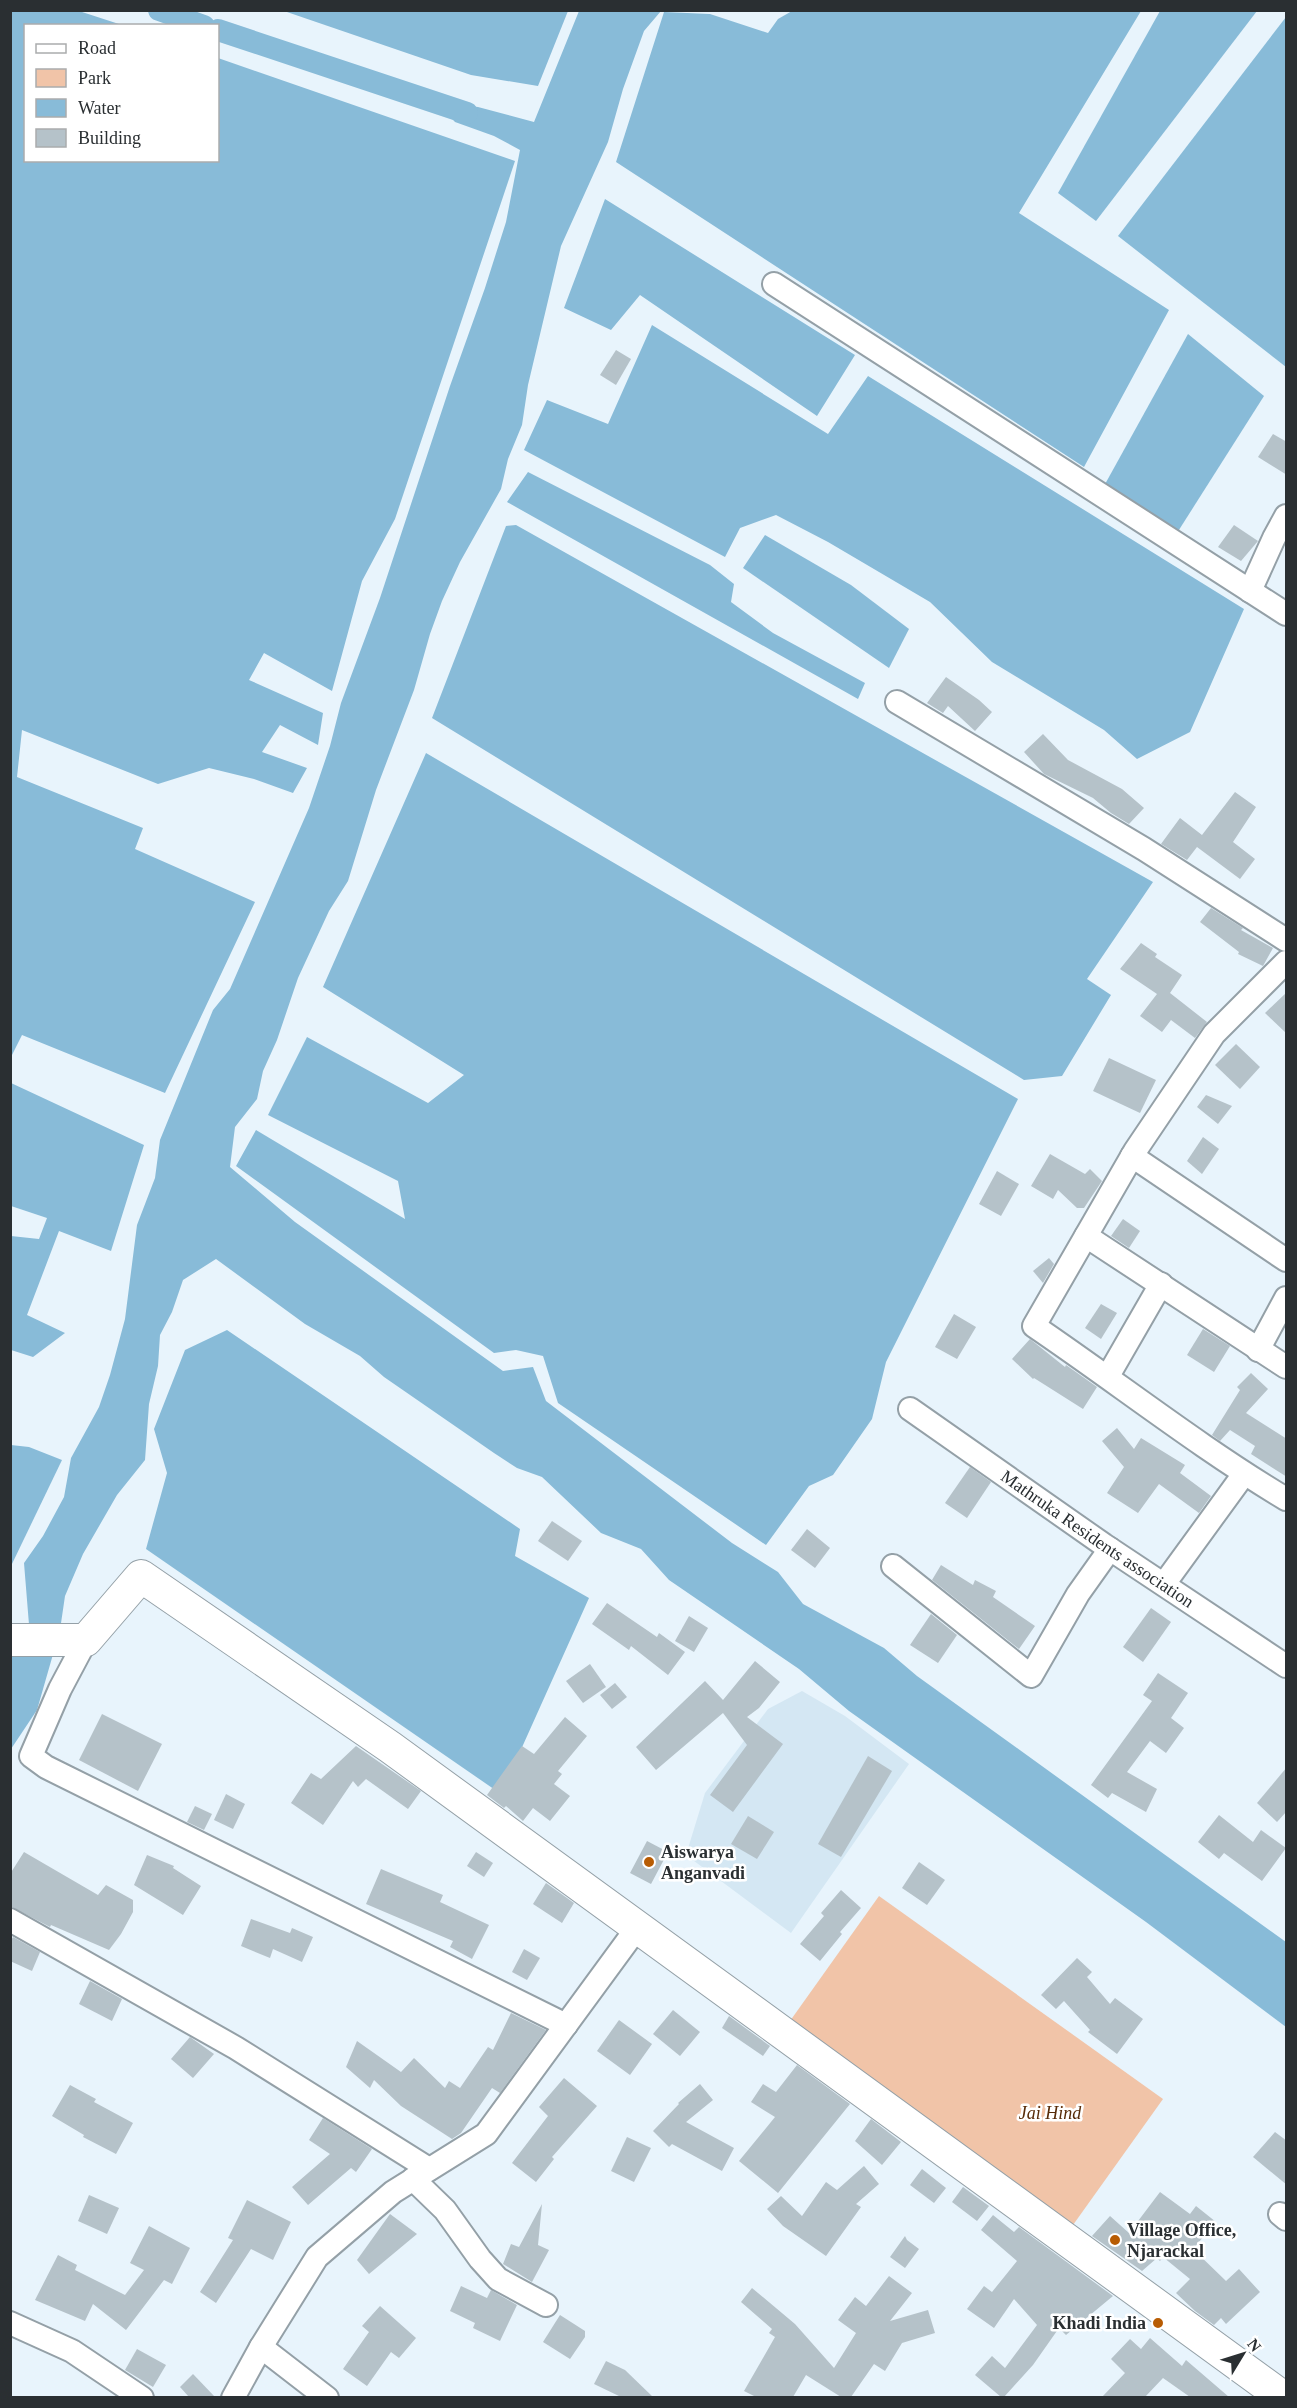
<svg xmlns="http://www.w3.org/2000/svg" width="1297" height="2408" font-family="'Times New Roman',serif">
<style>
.built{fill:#d4e7f3}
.green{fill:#f1c4a8}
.water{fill:#88bbd8}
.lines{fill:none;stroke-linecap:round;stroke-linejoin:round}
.canal{stroke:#88bbd8;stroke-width:22}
.building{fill:#b5c2c9}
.minor-casing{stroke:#94a0a7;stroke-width:26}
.secondary-casing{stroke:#94a0a7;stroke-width:34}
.minor{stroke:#fff;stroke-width:22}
.secondary{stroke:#fff;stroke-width:32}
.poi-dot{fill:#b85c03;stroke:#fff;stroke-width:2}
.labels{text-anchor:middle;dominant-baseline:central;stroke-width:5;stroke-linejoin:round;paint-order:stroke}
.street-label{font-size:18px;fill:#2a2f32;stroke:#fff}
.poi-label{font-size:18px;font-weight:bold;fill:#2a2f32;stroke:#fff;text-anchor:start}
.park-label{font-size:18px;font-style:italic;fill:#572b08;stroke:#fff}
</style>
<rect width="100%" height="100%" fill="#e8f4fc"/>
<polygon class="built" points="802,1691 845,1716 909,1764 791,1933 686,1855 705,1793 768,1709"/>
<polygon class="green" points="879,1896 1163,2099 1073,2225 790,2021"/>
<g class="water">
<polygon points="11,10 79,11 122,25 26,26 26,160 218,160 218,58 515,161 395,519 362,581 332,691 264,653 249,680 323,713 318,745 280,725 262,752 307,768 293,793 254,779 209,768 158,784 22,730 17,777 143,828 135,849 255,902 165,1093 22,1035 11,1057"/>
<polygon points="284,11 568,11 538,86 471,75"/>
<polygon points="579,11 661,11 644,31 623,89 608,142 561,246 528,385 522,425 508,459 501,489 460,562 442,601 430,634 414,690 376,790 348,881 329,911 298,978 277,1040 263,1071 257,1099 235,1127 230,1167 295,1222 503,1371 533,1367 546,1401 732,1543 778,1572 803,1604 884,1648 917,1676 1286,1942 1286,2027 1146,1922 849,1711 799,1669 669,1580 641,1549 601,1533 542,1477 517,1468 494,1453 384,1377 360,1356 305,1324 216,1259 183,1280 172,1312 160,1335 158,1366 149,1404 145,1460 117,1495 83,1554 65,1596 60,1630 37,1710 11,1749 11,1657 30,1637 24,1563 43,1536 64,1497 71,1458 99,1407 110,1375 125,1319 137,1225 155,1178 160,1140 213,1010 230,989 309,808 330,746 341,703 380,598 450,386 485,288 506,222 520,150 494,136 455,122 436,101 478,107 534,122"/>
<polygon points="792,11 1141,11 1019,213 1169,310 1084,467 616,162 664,12 710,14 768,33 778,19"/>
<polygon points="1160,11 1257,11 1096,221 1058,193"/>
<polygon points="1286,17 1286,367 1118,236"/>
<polygon points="605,199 855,355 817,416 640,295 611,330 564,308"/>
<polygon points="652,325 828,434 868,376 1244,609 1190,732 1137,759 1104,730 992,662 930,602 828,542 776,515 740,528 725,557 524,450 547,400 608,424"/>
<polygon points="1188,334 1264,396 1177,533 1104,486"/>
<polygon points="528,472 710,565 734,584 731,602 773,633 865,683 858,699 507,502"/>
<polygon points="516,525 1153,882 1087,979 1111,995 1062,1076 1024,1080 432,718 506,526"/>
<polygon points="765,535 851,585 909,629 889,668 743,568"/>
<polygon points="426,753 1018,1099 886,1362 872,1419 833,1475 809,1486 766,1545 558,1403 543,1356 516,1350 494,1353 236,1166 256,1130 405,1219 398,1181 268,1115 307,1037 428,1103 464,1075 323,987"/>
<polygon points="11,1083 144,1145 111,1251 59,1231 27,1315 65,1333 33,1357 11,1350 11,1236 39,1239 47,1218 11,1206"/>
<polygon points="227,1330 520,1529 515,1556 589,1598 501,1794 146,1549 167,1473 154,1429 185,1350"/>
<polygon points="11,1445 29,1447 62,1460 11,1566"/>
</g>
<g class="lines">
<g class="canal">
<polyline points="159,10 204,26"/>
<polyline points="218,30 467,113"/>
</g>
</g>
<g class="building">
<polygon points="616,350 631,359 616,385 600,375"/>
<polygon points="1273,434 1287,442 1287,475 1258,457"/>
<polygon points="1234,525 1258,541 1241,561 1218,547"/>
<polygon points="946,677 979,700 992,712 975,731 948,706 943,713 927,703"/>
<polygon points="1043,734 1068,760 1122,789 1144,808 1129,824 1111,813 1093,798 1044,774 1024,752"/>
<polygon points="1235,792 1256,807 1233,842 1255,859 1240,879 1197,847 1187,860 1161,844 1180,818 1202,835"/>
<polygon points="1211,908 1243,928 1241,930 1273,948 1263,966 1238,954 1239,952 1200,922"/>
<polygon points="1141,943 1157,954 1155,957 1182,975 1170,993 1207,1022 1195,1038 1171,1020 1162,1032 1140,1016 1157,994 1120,969"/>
<polygon points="1287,992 1287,1034 1265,1013"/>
<polygon points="1236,1044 1260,1067 1240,1089 1215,1065"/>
<polygon points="1109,1058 1156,1080 1140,1113 1093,1091"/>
<polygon points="1206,1095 1232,1106 1218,1124 1197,1107"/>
<polygon points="1203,1137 1219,1149 1202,1174 1187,1161"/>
<polygon points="1050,1154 1085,1174 1090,1169 1102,1181 1084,1208 1077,1208 1058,1190 1053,1199 1031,1186"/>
<polygon points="997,1171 1019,1184 1001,1216 979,1204"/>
<polygon points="1123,1219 1140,1231 1129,1248 1111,1236"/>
<polygon points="1049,1258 1054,1264 1043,1283 1033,1271"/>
<polygon points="1101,1304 1117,1313 1101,1339 1085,1328"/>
<polygon points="954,1314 976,1327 957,1359 935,1347"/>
<polygon points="1203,1329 1230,1346 1214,1372 1187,1355"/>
<polygon points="1030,1339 1065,1367 1066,1365 1097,1387 1083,1409 1034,1378 1033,1379 1012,1359"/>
<polygon points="1251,1373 1268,1389 1246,1413 1287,1439 1287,1477 1251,1454 1255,1446 1230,1430 1220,1441 1212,1435 1240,1390 1237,1387"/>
<polygon points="1117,1428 1134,1449 1141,1438 1185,1465 1180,1473 1211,1496 1199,1513 1159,1484 1138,1513 1107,1493 1124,1467 1102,1441"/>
<polygon points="970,1467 991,1482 967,1518 945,1503"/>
<polygon points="552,1521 582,1541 568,1561 538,1541"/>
<polygon points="807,1529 830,1548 815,1568 791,1550"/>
<polygon points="941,1565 973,1585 975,1580 996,1591 993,1597 1035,1626 1019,1649 932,1580"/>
<polygon points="607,1603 657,1637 659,1633 685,1652 668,1675 631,1646 629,1650 592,1624"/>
<polygon points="1151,1608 1171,1622 1143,1662 1123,1647"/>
<polygon points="931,1614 957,1635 938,1663 910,1645"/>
<polygon points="689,1616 708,1628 694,1652 675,1641"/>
<polygon points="755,1661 780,1682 759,1708 747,1717 783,1744 733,1812 710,1795 747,1745 723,1713 656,1770 636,1747 705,1681 723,1700"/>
<polygon points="590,1664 606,1687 583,1703 566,1681"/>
<polygon points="1158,1673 1188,1693 1171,1718 1184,1728 1166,1753 1150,1741 1127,1772 1157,1789 1146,1812 1112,1793 1108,1798 1091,1785 1152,1701 1143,1695"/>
<polygon points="615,1683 627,1697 612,1709 600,1695"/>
<polygon points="102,1714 162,1744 138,1791 79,1760"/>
<polygon points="565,1717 587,1736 558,1771 562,1774 554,1784 570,1796 550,1821 533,1808 523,1821 506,1806 504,1808 487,1795 522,1746 534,1754"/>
<polygon points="356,1746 421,1791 408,1809 366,1779 358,1787 353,1781 323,1825 291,1803 311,1773 321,1779"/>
<polygon points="868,1756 892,1771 841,1857 818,1844"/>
<polygon points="1287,1767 1287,1811 1277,1822 1257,1803"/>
<polygon points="226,1794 245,1804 233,1829 214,1820"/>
<polygon points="195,1806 212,1814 204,1830 187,1822"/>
<polygon points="1219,1815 1253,1842 1261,1830 1286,1848 1262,1881 1224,1853 1219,1859 1198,1842"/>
<polygon points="748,1816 774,1832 757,1859 731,1844"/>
<polygon points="647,1841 668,1852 651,1884 630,1873"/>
<polygon points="24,1852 98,1895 106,1885 133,1900 133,1912 121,1934 109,1950 51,1925 50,1927 10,1906 10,1874"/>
<polygon points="476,1852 493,1863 484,1877 467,1866"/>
<polygon points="147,1855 174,1866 173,1868 201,1886 183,1915 134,1885"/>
<polygon points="919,1862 945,1880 927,1905 902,1888"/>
<polygon points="381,1869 443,1895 440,1902 489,1925 472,1959 450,1947 453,1941 366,1904"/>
<polygon points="546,1883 574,1903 562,1923 533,1904"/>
<polygon points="841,1890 861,1908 840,1932 842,1934 820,1961 800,1944 824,1916 821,1913"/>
<polygon points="251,1919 290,1933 292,1928 313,1937 302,1962 273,1949 270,1958 241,1946"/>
<polygon points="13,1937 40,1952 32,1971 10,1961 10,1942"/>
<polygon points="524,1949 540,1958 527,1980 512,1972"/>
<polygon points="1077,1958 1092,1972 1087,1977 1110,2004 1115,1998 1143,2019 1117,2054 1088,2032 1090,2030 1064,2001 1056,2009 1041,1995"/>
<polygon points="90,1981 122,1999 112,2021 79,2004"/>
<polygon points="673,2010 700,2032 680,2056 653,2034"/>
<polygon points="511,2013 546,2030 500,2093 492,2088 461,2133 452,2139 401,2106 374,2080 370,2088 346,2067 357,2041 401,2072 414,2058 445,2088 449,2081 460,2088 488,2047 493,2050"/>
<polygon points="729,2016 770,2046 763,2056 722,2028"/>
<polygon points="619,2020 652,2044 630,2075 597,2051"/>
<polygon points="190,2037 214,2054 193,2078 171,2059"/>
<polygon points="797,2065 850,2104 778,2193 739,2161 775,2117 751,2102 763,2084 776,2092"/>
<polygon points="564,2078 597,2106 552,2157 554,2159 536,2182 512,2163 548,2116 539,2107"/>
<polygon points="700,2084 713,2100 686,2122 734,2148 722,2171 672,2144 669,2147 653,2131 679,2104 678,2103"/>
<polygon points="70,2085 96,2099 94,2102 133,2123 116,2154 83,2137 84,2135 52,2116"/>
<polygon points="323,2118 372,2149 356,2172 351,2168 308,2205 292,2187 330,2154 309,2140"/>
<polygon points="871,2119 901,2142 882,2165 855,2141"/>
<polygon points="1275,2132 1287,2141 1287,2185 1253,2157"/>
<polygon points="627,2137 651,2148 634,2182 611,2171"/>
<polygon points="864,2166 879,2184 856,2204 861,2207 826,2256 783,2226 767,2209 781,2196 802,2216 826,2182 837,2190"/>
<polygon points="922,2169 946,2188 934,2203 910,2185"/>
<polygon points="963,2187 989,2206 977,2221 952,2202"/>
<polygon points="1160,2192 1190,2214 1196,2206 1216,2222 1193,2249 1226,2281 1239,2269 1260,2292 1226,2324 1221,2318 1214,2325 1195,2311 1176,2293 1190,2279 1163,2257 1160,2261 1157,2258 1142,2271 1092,2236 1110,2216 1129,2233"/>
<polygon points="89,2195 119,2208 107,2234 78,2221"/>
<polygon points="247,2200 291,2222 273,2260 251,2249 216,2303 200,2292 233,2240 228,2238"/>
<polygon points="542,2204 538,2245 549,2250 532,2282 503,2264 511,2244 519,2247"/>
<polygon points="390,2214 417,2234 369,2274 357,2260"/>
<polygon points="993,2215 1014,2232 1019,2227 1113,2296 1066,2335 1059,2328 1033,2365 1004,2397 1001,2397 975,2375 992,2356 1005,2368 1037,2325 1014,2299 994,2328 967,2309 984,2286 992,2292 1017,2261 981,2230"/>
<polygon points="149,2226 190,2248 172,2284 164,2280 126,2330 93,2304 85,2321 35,2300 58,2255 77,2265 75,2270 125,2295 144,2270 130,2263"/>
<polygon points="905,2236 907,2240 919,2249 905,2268 890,2257"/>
<polygon points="889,2276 912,2293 890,2321 928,2310 935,2333 902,2343 885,2371 874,2364 851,2397 841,2397 806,2375 793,2397 756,2397 744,2391 775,2337 769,2333 772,2329 741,2302 752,2288 795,2324 834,2368 856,2333 838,2320 855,2297 866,2306"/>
<polygon points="461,2286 487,2298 491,2290 517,2305 500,2341 473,2328 475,2323 450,2311"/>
<polygon points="380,2306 416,2338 399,2358 391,2352 367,2386 343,2369 369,2332 362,2326"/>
<polygon points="560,2315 585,2331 585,2337 570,2359 543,2342"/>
<polygon points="1150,2338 1182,2366 1186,2360 1229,2397 1190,2397 1163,2378 1145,2397 1102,2397 1125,2373 1111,2359 1130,2339 1141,2349"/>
<polygon points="137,2349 166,2365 153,2387 125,2370"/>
<polygon points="606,2361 625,2370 653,2397 621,2397 594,2384"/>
<polygon points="193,2374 215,2397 189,2397 180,2387"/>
</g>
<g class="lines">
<g class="minor-casing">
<g id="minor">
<polyline points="774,284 1286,614"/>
<polyline points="1250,591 1274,538 1286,516"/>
<polyline points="897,702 1144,849 1286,940"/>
<path d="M 1286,962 L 1214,1034 L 1135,1151 L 1034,1326 C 1118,1383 1199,1447 1286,1499"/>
<polyline points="1132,1156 1286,1260"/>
<polyline points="1086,1236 1286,1367"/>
<polyline points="1258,1350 1286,1298"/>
<polyline points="1108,1376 1161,1284"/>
<path id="s1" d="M 910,1409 L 1104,1545 L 1286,1666"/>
<polyline points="893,1566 1031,1676 1078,1594 1110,1549"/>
<polyline points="1164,1584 1244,1474"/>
<polyline points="86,1640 60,1689 31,1756 46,1767 566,2025"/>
<polyline points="10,1920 236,2048 429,2169"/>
<polyline points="413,2179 445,2210 480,2259 498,2279 546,2305"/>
<polyline points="1280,2214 1286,2219"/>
<polyline points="10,2323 72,2351 142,2398"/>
<polyline points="261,2347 327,2398"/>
<polyline points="233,2398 261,2347 317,2257 393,2192 486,2134 637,1928"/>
</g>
</g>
<g class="secondary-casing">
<polyline id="secondary" points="10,1640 86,1640 141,1576 390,1747 1284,2398"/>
</g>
<use href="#minor" class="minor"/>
<use href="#secondary" class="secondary"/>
</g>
<g class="poi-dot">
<circle cx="649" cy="1862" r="6"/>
<circle cx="1115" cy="2240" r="6"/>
<circle cx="1158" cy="2323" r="6"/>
</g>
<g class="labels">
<g class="street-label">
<text stroke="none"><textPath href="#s1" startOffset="228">Mathruka Residents association</textPath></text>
</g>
<g class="poi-label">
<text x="661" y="1852">Aiswarya<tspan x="661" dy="21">Anganvadi</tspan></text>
<text x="1127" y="2230">Village Office,<tspan x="1127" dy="21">Njarackal</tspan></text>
<text x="1146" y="2323" text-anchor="end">Khadi India</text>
</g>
<g class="park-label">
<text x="1050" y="2113">Jai Hind</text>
</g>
</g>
<rect width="1297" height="2408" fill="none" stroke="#2a2f32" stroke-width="24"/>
<rect x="24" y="24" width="195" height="138" fill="#ffffff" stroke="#aaacad" stroke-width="1.5"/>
<rect x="36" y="44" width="30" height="9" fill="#ffffff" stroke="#aaacad" stroke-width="1.5"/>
<text x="78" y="54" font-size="18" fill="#2a2f32">Road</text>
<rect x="36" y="69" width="30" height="18" fill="#f1c4a8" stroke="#aaacad" stroke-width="1.5"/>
<text x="78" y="84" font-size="18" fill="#2a2f32">Park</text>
<rect x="36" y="99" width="30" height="18" fill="#88bbd8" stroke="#aaacad" stroke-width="1.5"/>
<text x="78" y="114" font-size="18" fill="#2a2f32">Water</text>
<rect x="36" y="129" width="30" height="18" fill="#b5c2c9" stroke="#aaacad" stroke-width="1.5"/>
<text x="78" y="144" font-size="18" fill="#2a2f32">Building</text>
<g transform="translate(1243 2354) rotate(52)" stroke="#ffffff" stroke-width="4.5" paint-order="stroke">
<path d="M0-4.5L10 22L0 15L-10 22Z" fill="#2a2f32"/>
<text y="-9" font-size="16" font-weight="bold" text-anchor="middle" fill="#2a2f32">N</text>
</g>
</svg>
